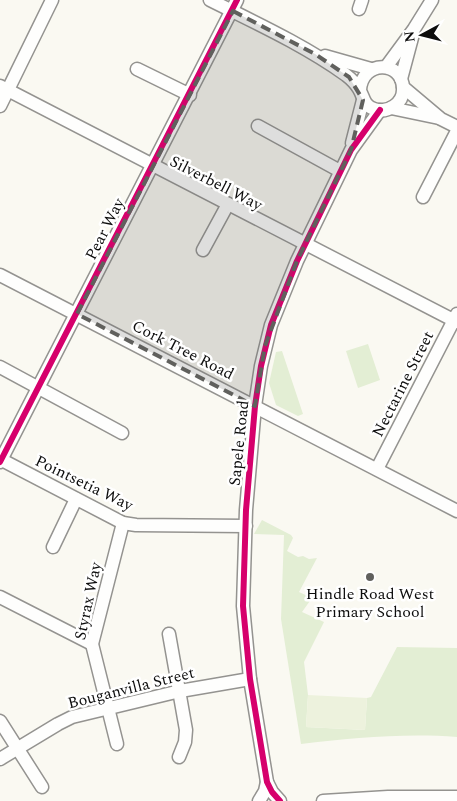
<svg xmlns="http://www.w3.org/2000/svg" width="457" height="801" font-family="Spectral,serif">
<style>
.green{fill:#e3eed4}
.pitch{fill:#edf2dd}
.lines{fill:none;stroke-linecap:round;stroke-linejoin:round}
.minor-casing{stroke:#949390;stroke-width:15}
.minor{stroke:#fefefd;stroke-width:12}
.cycleway-casing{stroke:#fff;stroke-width:9}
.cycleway{stroke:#d6006c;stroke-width:6}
.marked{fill:#60605d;fill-opacity:0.2;stroke:#60605d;stroke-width:4;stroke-dasharray:10 6;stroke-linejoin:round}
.poi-dot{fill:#60605d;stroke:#fff;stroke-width:2}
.labels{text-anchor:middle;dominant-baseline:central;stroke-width:5;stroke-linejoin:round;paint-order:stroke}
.street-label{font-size:16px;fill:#0d0d0d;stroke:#fff}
.poi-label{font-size:16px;fill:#0d0d0d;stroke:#fff}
</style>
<rect width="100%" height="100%" fill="#faf9f2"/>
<g class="green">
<polygon points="368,344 380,380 358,388 346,351"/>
<polygon points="282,351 303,414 298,416 276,405 269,383 276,352"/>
<path d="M 262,520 L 291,535 L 293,538 L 287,551 L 298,557 L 303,556 L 309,559 L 317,558 L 299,592 L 312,598 L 302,612 L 324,622 L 304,662 L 308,695 L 306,727 L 365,730 L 367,698 L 371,697 L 397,647 L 457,648 L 457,737 C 405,733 352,738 301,744 L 281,619 L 284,535 L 254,534 Z"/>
</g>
<polygon class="pitch" points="308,695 367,698 365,730 306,727"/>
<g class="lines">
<g class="minor-casing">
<g id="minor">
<path d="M 210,0 C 256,23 304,45 346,75 C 350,78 356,84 359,89 C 364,97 363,105 374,109 C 388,114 404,103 403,88 C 402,60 362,60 360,90"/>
<polyline points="359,9 362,0"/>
<polyline points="325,56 371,69"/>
<polyline points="386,67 414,29 432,0"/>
<polyline points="137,69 190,95"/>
<polyline points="401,79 413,34"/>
<polyline points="0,86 457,322"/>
<polyline points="403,87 441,119 457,127"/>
<polyline points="0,106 52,0"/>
<polyline points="391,108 439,118"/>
<polyline points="258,126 340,171"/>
<polyline points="352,143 363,100"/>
<polyline points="423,197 457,131"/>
<polyline points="203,250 228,204"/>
<polyline points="0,275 457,511"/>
<polyline points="0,367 122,433"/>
<polyline points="0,459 123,523 136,525 246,526"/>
<polyline points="0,462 237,0"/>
<polyline points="377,469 457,314"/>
<polyline points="53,547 76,499"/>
<polyline points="0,597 92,644"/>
<polyline points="169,634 186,730 185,742 179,757"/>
<polyline points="0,721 42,787"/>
<polyline points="117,744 92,644 123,523"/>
<polyline points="0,759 58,724 72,717 180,691 250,679"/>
<polyline points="259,801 265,791 267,782"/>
<polyline points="280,801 272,792 267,782 250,679 243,606 246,510 255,406 261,366 271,325 297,261 351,150 380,110"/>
<polyline points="323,801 388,797 457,797"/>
</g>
</g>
<use href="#minor" class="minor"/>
<g class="cycleway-casing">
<g id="cycleway">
<polyline points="0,462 237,0"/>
<polyline points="280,801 272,792 267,782 250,679 243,606 246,510 255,406 261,366 271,325 297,261 351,150 380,110"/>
</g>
</g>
<use href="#cycleway" class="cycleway"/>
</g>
<path class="marked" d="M 233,11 L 315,54 L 349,77 L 363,100 L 351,150 L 297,261 L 265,346 L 255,406 L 77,314 Z"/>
<circle class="poi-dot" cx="370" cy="577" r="5"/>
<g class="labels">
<g class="street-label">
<text transform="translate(216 183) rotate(27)">Silverbell Way</text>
<text transform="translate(105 229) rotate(-63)">Pear Way</text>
<text transform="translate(183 350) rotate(27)">Cork Tree Road</text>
<text transform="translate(403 384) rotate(-63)">Nectarine Street</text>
<text transform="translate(239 443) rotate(-84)">Sapele Road</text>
<text transform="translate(84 483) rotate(26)">Pointsetia Way</text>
<text transform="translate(88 601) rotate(-78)">Styrax Way</text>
<text transform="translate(131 688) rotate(-14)">Bouganvilla Street</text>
</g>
<g class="poi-label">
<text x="370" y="594">Hindle Road West<tspan x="370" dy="18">Primary School</tspan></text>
</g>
</g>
<g transform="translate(422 35) rotate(263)" stroke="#ffffff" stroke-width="4" paint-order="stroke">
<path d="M0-4L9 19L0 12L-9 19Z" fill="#0d0d0d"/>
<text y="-8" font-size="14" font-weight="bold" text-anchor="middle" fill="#0d0d0d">N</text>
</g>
</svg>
